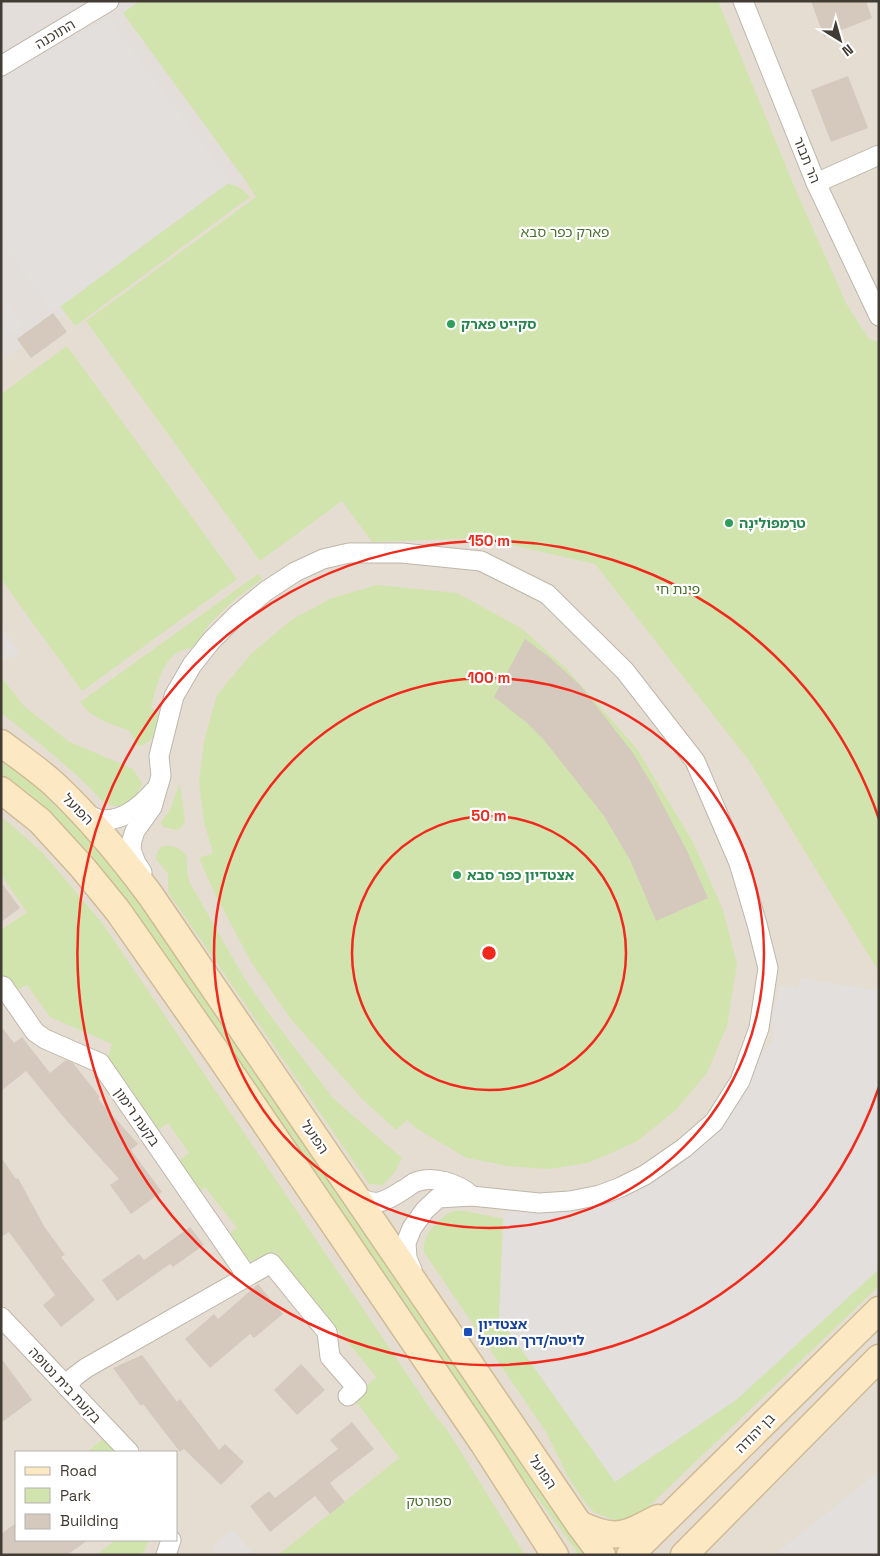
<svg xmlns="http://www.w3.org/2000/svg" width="880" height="1556" font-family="'Space Grotesk','Noto Sans Hebrew',sans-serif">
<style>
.residential{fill:#e5ddd2;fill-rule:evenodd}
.industrial{fill:#e3ded9}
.green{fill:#d1e4ae}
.parking{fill:#e2dfdc}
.building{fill:#d5c9bd}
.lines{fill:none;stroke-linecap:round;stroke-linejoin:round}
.street-casing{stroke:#bfb6aa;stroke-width:21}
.secondary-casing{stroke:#cfbb96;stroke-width:29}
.street{stroke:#fff;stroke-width:19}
.secondary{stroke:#fce9c3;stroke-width:26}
.ring{fill:none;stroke:#f0291c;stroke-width:2.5}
.leisure-dot{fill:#2e9e5b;stroke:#fff;stroke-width:2}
.transit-dot{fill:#1a4fb4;stroke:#fff;stroke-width:2}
.labels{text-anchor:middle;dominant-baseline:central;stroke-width:4.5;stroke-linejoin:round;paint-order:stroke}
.street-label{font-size:14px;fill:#433c34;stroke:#fff}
.park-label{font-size:14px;fill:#4c712b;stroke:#fff}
.leisure-label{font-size:14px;font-weight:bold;fill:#27864d;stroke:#fff;text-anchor:start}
.transit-label{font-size:14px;font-weight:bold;fill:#164399;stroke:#fff;text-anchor:start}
.centre{fill:#f0291c;stroke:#fff;stroke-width:2.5}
.ring-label{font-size:15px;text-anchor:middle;font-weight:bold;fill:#f0291c;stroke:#fff;stroke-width:4.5;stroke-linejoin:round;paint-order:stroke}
</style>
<rect width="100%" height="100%" fill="#f1ece4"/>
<path class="residential" d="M 1,1 L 879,1 L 879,1555 L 1,1555 ZM 16,1452 L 176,1452 L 176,1540 L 16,1540 Z"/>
<polygon class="industrial" points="1,1 140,1 123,14 245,180 1,362"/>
<g class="green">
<polygon points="140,1 718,1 797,193 847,305 869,339 879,342 879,972 750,762 595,564 480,538 372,542 342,501 260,561 86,321 256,197 245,180 123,13"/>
<path d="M 227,184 C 238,185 243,190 250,197 L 75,326 L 60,306 Z"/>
<polygon points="67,346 237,579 82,691 1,579 1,394"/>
<path d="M 258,574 L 262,579 L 234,600 L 210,623 L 194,648 C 163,649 158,683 151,707 L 160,716 C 159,730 152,745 137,746 L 129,730 C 110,724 92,719 80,702 Z"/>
<polygon points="377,585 457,593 521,628 566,668 637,749 693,842 723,910 737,964 727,1026 707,1073 676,1110 636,1142 588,1163 549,1169 508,1166 467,1158 417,1129 407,1120 396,1130 363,1100 290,1018 251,962 214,892 199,858 213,853 204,822 199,783 204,741 217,695 251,654 291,620 332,598"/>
<path d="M 1,677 L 24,706 L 68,741 L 133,769 L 142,783 C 138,795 129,807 115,806 C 104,805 97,795 90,788 C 62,761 32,737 1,713 Z"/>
<polygon points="1,761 31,783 102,850 152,917 590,1555 579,1555 450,1378 401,1305 1,779"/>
<polygon points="180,783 185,821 182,827 177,830 163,827 161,822 170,810"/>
<polygon points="1,816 42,852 103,924 434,1414 448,1431 525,1555 278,1555 399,1458 353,1398 376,1377 275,1252 255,1263 240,1253 227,1236 237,1228 205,1187 199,1193 180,1160 189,1153 168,1123 157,1131 108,1057 112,1044 50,1017 27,985 15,991 5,977 1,979 1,930 27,912 1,875"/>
<path d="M 166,845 C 197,850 182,864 190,883 L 243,976 L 272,1018 L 333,1098 L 402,1158 L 395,1172 L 383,1185 L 369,1184 L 168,892 L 168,874 L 156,859 C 157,851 159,848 166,845 Z"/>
<path d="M 453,1211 L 466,1211 L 503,1219 L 499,1318 L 736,1400 L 879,1269 L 879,1286 L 637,1518 L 626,1521 L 615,1521 L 594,1512 L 586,1504 L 567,1475 L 546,1432 L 424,1252 C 422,1234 438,1219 453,1211 Z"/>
<polygon points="104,1438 117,1452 89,1452 88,1451"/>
<polygon points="115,1540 149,1540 145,1550 140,1555 96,1555"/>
</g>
<g class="parking">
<polygon points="108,18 231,181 53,312 1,243 1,78"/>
<polygon points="1,298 7,302 24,325 1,340"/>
<polygon points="1,625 20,655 1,659"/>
<polygon points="800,978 879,991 879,1269 736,1400 615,1482 499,1318 504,1212 577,1211 626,1195 670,1173 718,1128 746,1088 759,1058 774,1039 772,1020 780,985 798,989"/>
<polygon points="879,1471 879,1555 774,1555"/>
<polygon points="232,1530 255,1555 217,1555 212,1550 220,1539"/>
</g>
<g class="building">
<polygon points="811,1 866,1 872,18 824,37"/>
<polygon points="848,76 868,128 831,142 811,90"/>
<polygon points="53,313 67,332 31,358 17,339"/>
<polygon points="525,639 548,656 580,685 633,753 653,786 687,851 708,898 656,921 630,860 604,816 544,740 527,723 494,697"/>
<polygon points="1,882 20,908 1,922"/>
<polygon points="1,1026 14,1043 22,1037 50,1073 66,1060 73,1063 100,1097 98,1099 138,1144 131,1150 162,1192 131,1214 110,1185 119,1179 66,1120 26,1071 1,1091"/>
<polygon points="1,1157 16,1179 18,1178 44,1226 65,1255 61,1257 95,1300 61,1327 43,1305 55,1295 9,1232 1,1237"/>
<polygon points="190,1227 204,1245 173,1267 170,1264 117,1301 102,1280 139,1254 144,1260"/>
<polygon points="258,1284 283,1314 254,1338 250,1334 210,1368 185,1339 214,1314 218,1319"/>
<polygon points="142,1355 177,1402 180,1399 219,1450 225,1444 244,1462 221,1485 184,1449 180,1452 143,1404 141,1406 113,1368"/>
<polygon points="1,1358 32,1400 1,1423"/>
<polygon points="301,1364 325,1390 297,1415 274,1390"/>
<polygon points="352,1422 374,1449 330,1483 345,1502 330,1514 315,1496 270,1532 250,1506 269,1491 275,1498 338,1449 330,1440"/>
<polygon points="16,1523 16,1540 88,1540 67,1555 1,1555 1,1534"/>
</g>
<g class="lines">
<g class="street-casing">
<g id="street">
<polyline points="743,1 816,183 879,316"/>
<polyline points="1,66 109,1"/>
<polyline points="816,183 879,155"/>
<path d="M 83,813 C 88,815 93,817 98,819 C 120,824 141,806 154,791"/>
<polyline points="142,872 136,863 131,850 132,840 135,831 152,807 161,776 159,756 174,696 192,665 211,641 238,614 266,591 295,572 323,559 349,553 402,553 481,561 547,594 625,671 695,761 739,863 757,924 768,968 759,1028 740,1081 714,1122 684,1148 645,1175 621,1187 600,1195 570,1201 539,1203 472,1196 438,1198 425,1210 412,1228 406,1243 407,1258 412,1270"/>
<polyline points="3,986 35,1032 45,1039 100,1063 247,1276"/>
<path d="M 354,1193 C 373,1209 385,1202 403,1190 C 408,1188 412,1183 416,1182 C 434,1175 458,1184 471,1195"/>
<polyline points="1,1317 129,1452"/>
<polyline points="67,1387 74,1377 86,1368 271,1263 327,1332 330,1357 357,1388 348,1396"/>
<polyline points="166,1555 171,1540"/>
</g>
</g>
<g class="secondary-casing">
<g id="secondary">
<path d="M 1,743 C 19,757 39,770 56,786 C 92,820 122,857 151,896 L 579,1524 L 602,1555"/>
<polyline points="1,790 40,821 83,868 118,911 218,1054 483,1443 555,1555"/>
<path d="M 579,1524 C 615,1541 624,1536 658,1518"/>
<polyline points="630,1555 879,1310"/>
<polyline points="684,1555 879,1358"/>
</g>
</g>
<use href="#street" class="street"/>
<use href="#secondary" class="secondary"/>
</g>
<g class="ring">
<circle cx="489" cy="953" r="137"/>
<circle cx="489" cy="953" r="275"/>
<path d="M879 1087A412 412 0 1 1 879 819"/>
</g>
<g class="leisure-dot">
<circle cx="451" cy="324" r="5"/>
<circle cx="729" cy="523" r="5"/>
<circle cx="457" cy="875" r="5"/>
</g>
<rect class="transit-dot" x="463" y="1327" width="10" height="10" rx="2.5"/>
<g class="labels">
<g class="street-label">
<text transform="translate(55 34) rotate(-31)">התוכנה</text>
<text transform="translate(807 160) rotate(68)">הר תבור</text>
<text transform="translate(78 809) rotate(46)">הפועל</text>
<text transform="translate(137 1117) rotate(55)">בקעת רימון</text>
<text transform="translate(315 1137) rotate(56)">הפועל</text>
<text transform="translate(65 1385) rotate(47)">בקעת בית נטופה</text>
<text transform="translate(755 1433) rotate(-45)">בן יהודה</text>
<text transform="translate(543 1472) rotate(56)">הפועל</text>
</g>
<g class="park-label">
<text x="565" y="232">פארק כפר סבא</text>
<text x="678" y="589">פינת חי</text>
<text x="429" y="1501">ספורטק</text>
</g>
<g class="leisure-label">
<text x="461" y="324">סקייט פארק</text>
<text x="739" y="523">טרַמפּוֹלִינָה</text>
<text x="467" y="875">אצטדיון כפר סבא</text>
</g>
<g class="transit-label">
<text x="478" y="1324">אצטדיון<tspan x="478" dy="16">לויטה/דרך הפועל</tspan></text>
</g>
</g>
<circle cx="489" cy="953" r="8" class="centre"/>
<g class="ring-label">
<text x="489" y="546">150 m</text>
<text x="489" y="683">100 m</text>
<text x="489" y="821">50 m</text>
</g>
<rect width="880" height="1556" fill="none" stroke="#433c34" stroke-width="5"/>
<rect x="15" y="1451" width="162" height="90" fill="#ffffff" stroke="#b4b1ae"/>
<rect x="25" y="1467" width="25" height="8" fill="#fce9c3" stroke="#b4b1ae"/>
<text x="60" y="1476" font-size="15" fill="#433c34">Road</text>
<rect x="25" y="1488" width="25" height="15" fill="#d1e4ae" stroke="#b4b1ae"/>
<text x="60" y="1501" font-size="15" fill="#433c34">Park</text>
<rect x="25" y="1514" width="25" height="15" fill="#d5c9bd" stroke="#b4b1ae"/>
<text x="60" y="1526" font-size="15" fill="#433c34">Building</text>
<g transform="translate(840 40) rotate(143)" stroke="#ffffff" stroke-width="4" paint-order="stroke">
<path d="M0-4L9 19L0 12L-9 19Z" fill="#433c34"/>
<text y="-8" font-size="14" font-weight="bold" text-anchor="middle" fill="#433c34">N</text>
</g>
</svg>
